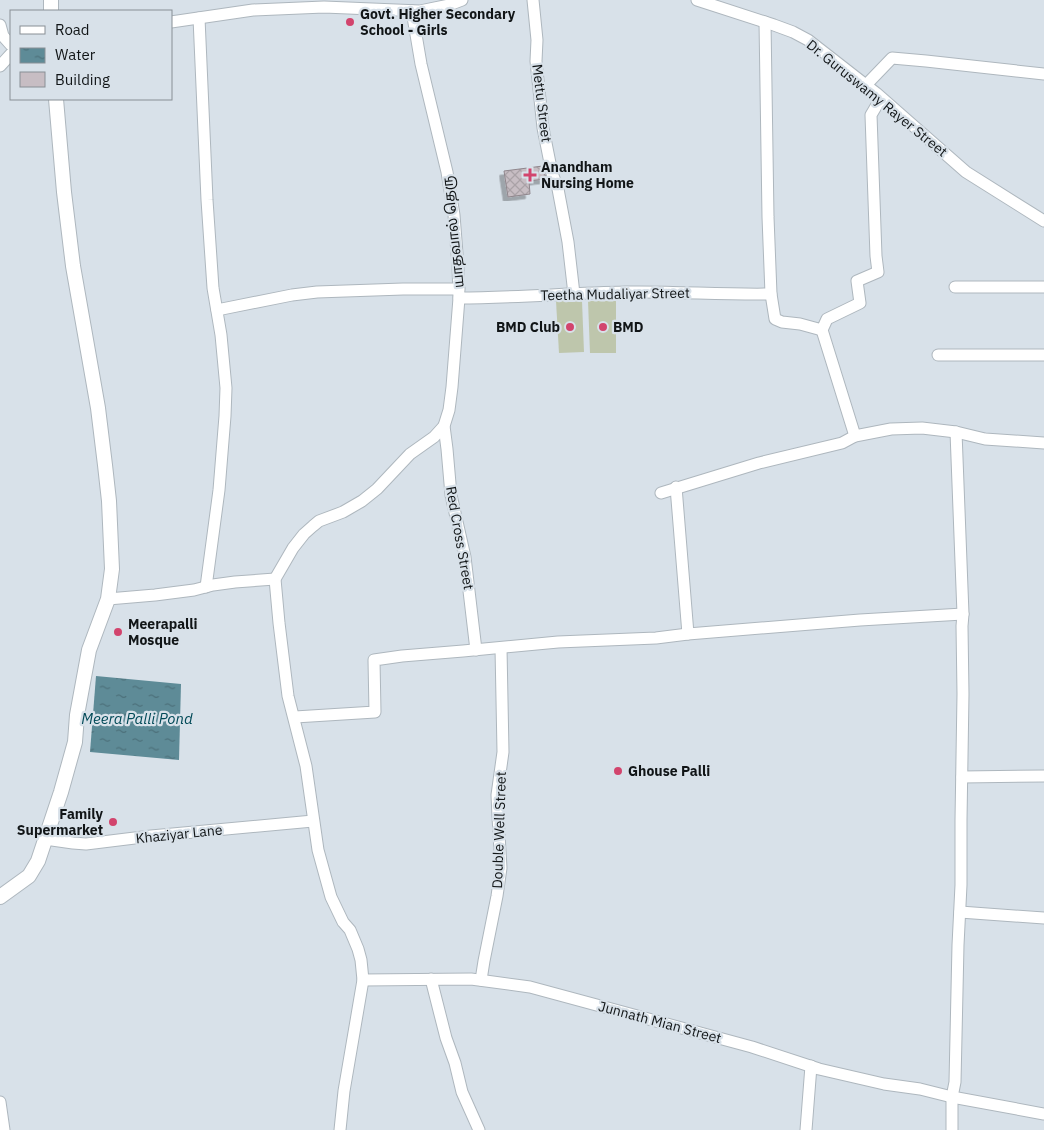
<svg xmlns="http://www.w3.org/2000/svg" width="1044" height="1130" font-family="'IBM Plex Sans','Noto Sans Tamil',sans-serif">
<style>
.garden{fill:#bec6ac}
.water{fill:url(#water-ripples)}
.building{fill:url(#building-cross-hatch);stroke:#8f868c;filter:url(#shadow)}
.lines{fill:none;stroke-linecap:round;stroke-linejoin:round}
.minor-casing{stroke:#aeb7be;stroke-width:13}
.tertiary-casing{stroke:#aeb7be;stroke-width:16}
.minor{stroke:#fff;stroke-width:11}
.tertiary{stroke:#fff;stroke-width:14}
.poi-dot{fill:#d2446d;stroke:#d8e1e9;stroke-width:2}
.labels{text-anchor:middle;dominant-baseline:central;stroke-width:4.5;stroke-linejoin:round;paint-order:stroke}
.poi-label{font-size:14px;font-weight:bold;fill:#111517;stroke:#d8e1e9;text-anchor:start}
.street-label{font-size:14px;fill:#111517;stroke:#d8e1e9}
.water-label{font-size:15px;font-style:italic;fill:#014957;stroke:#d8e1e9}
</style>
<defs>
<pattern id="water-ripples" width="26" height="14" patternUnits="userSpaceOnUse" patternTransform="scale(1.25)"><rect width="26" height="14" fill="#5e8b97"/><path d="M2 4q2-2 4 0t4 0M15 11q2-2 4 0t4 0" fill="none" stroke="#4c707a"/></pattern>
<pattern id="building-cross-hatch" width="8" height="8" patternUnits="userSpaceOnUse" patternTransform="scale(1.25)"><rect width="8" height="8" fill="#c7bdc3"/><path d="M0 0l8 8M0 8l8-8" fill="none" stroke="#aaa2a7"/></pattern>
<filter id="shadow"><feDropShadow dx="-4.5" dy="4.5" stdDeviation="0" flood-color="#0004"/></filter>
</defs>
<rect width="100%" height="100%" fill="#d8e1e9"/>
<g class="garden">
<polygon points="556,301 582,301 584,352 559,353"/>
<polygon points="588,301 616,301 616,353 590,353"/>
</g>
<polygon class="water" points="96,676 181,684 179,760 90,752"/>
<polygon class="building" points="543,166 546,179 529,181 530,194 508,197 504,171"/>
<g class="lines">
<g class="minor-casing">
<g id="minor">
<polyline points="533,0 537,40 536,61 543,128 552,173 558,189 568,242 574,294"/>
<polyline points="697,0 774,25 793,32 808,40 876,93 966,172 1044,221"/>
<polyline points="412,11 421,64 447,172 454,215 458,266 459,298 452,387 449,410 444,426 447,449 451,495 465,557 476,650"/>
<polyline points="199,18 207,200 213,288 221,335 226,388 225,416 219,490 206,587"/>
<polyline points="171,22 253,10 324,7 420,11 449,5 462,0"/>
<polyline points="765,22 768,217 771,294 775,319 782,322 800,324 822,330 827,319 860,303 857,281 878,272 876,256 871,115 881,98"/>
<polyline points="0,25 3,36 11,45"/>
<polyline points="0,66 11,54"/>
<polyline points="866,85 892,58 926,61 1044,74"/>
<polyline points="955,287 1044,287"/>
<path d="M 459,298 C 515,298 570,293 626,292 C 674,291 722,295 771,294"/>
<polyline points="217,310 292,295 317,292 403,289 459,289"/>
<polyline points="822,330 855,436"/>
<polyline points="938,355 1044,355"/>
<polyline points="676,487 688,634"/>
<polyline points="661,493 759,463 842,443 855,436 891,429 922,428 956,432 985,439 1044,443"/>
<polyline points="108,599 155,595 194,590 213,585 235,582 275,579"/>
<polyline points="295,717 375,712 374,660 402,656 463,651 558,642 656,638 688,634 860,620 963,614"/>
<polyline points="962,777 1044,776"/>
<polyline points="45,839 73,843 86,844 151,836 313,821"/>
<polyline points="960,912 1044,918"/>
<polyline points="431,979 446,1038 455,1063 462,1092 479,1130"/>
<polyline points="363,980 471,979 530,987 752,1047 819,1069 884,1084 920,1089 952,1097 1044,1114"/>
<polyline points="481,980 484,961 497,896 501,868 498,817 497,795 503,752 501,648"/>
<polyline points="0,1102 4,1130"/>
<polyline points="340,1130 344,1091 363,980 361,960 358,949 350,930 343,922 331,897 318,850 306,766 288,696 279,623 275,579 293,548 304,534 313,526 319,521 343,512 362,501 377,489 410,454 434,437 444,426"/>
<polyline points="806,1130 811,1066"/>
<polyline points="952,1130 952,1097 955,1082 958,945 961,885 961,820 963,694 962,626 963,614 956,432"/>
</g>
</g>
<g class="tertiary-casing">
<g id="tertiary">
<polyline points="51,11 51,0"/>
<polyline points="0,897 29,876 38,861 61,792 75,742 77,715 89,650 108,599 112,569 109,501 105,465 98,408 73,266 64,192 56,99"/>
</g>
</g>
<use href="#minor" class="minor"/>
<use href="#tertiary" class="tertiary"/>
</g>
<g class="poi-dot">
<circle cx="350" cy="22" r="5"/>
<path d="M527.5 167.5h5v5h5v5h-5v5h-5v-5h-5v-5h5z"/>
<circle cx="570" cy="327" r="5"/>
<circle cx="603" cy="327" r="5"/>
<circle cx="118" cy="632" r="5"/>
<circle cx="618" cy="771" r="5"/>
<circle cx="113" cy="822" r="5"/>
</g>
<g class="labels">
<g class="poi-label">
<text x="360" y="14">Govt. Higher Secondary<tspan x="360" dy="16">School - Girls</tspan></text>
<text x="541" y="167">Anandham<tspan x="541" dy="16">Nursing Home</tspan></text>
<text x="560" y="327" text-anchor="end">BMD Club</text>
<text x="613" y="327">BMD</text>
<text x="128" y="624">Meerapalli<tspan x="128" dy="16">Mosque</tspan></text>
<text x="628" y="771">Ghouse Palli</text>
<text x="103" y="814" text-anchor="end">Family<tspan x="103" dy="16">Supermarket</tspan></text>
</g>
<g class="street-label">
<text transform="translate(877 98) rotate(39)">Dr. Guruswamy Rayer Street</text>
<text transform="translate(542 103) rotate(83)">Mettu Street</text>
<text transform="translate(453 232) rotate(-96)">யாதவால் தெரு</text>
<text transform="translate(615 294) rotate(-1)">Teetha Mudaliyar Street</text>
<text transform="translate(460 538) rotate(80)">Red Cross Street</text>
<text transform="translate(499 830) rotate(-88)">Double Well Street</text>
<text transform="translate(179 834) rotate(-6)">Khaziyar Lane</text>
<text transform="translate(660 1022) rotate(15)">Junnath Mian Street</text>
</g>
<g class="water-label">
<text x="137" y="718">Meera Palli Pond</text>
</g>
</g>
<rect x="10" y="10" width="162" height="90" fill="#d8e1e9" stroke="#888f95"/>
<rect x="20" y="26" width="25" height="8" fill="#ffffff" stroke="#888f95"/>
<text x="55" y="35" font-size="15" fill="#111517">Road</text>
<rect x="20" y="48" width="25" height="15" fill="url(#water-ripples)" stroke="#888f95"/>
<text x="55" y="60" font-size="15" fill="#111517">Water</text>
<rect x="20" y="72" width="25" height="15" fill="#c7bdc3" stroke="#888f95"/>
<text x="55" y="85" font-size="15" fill="#111517">Building</text>
</svg>
